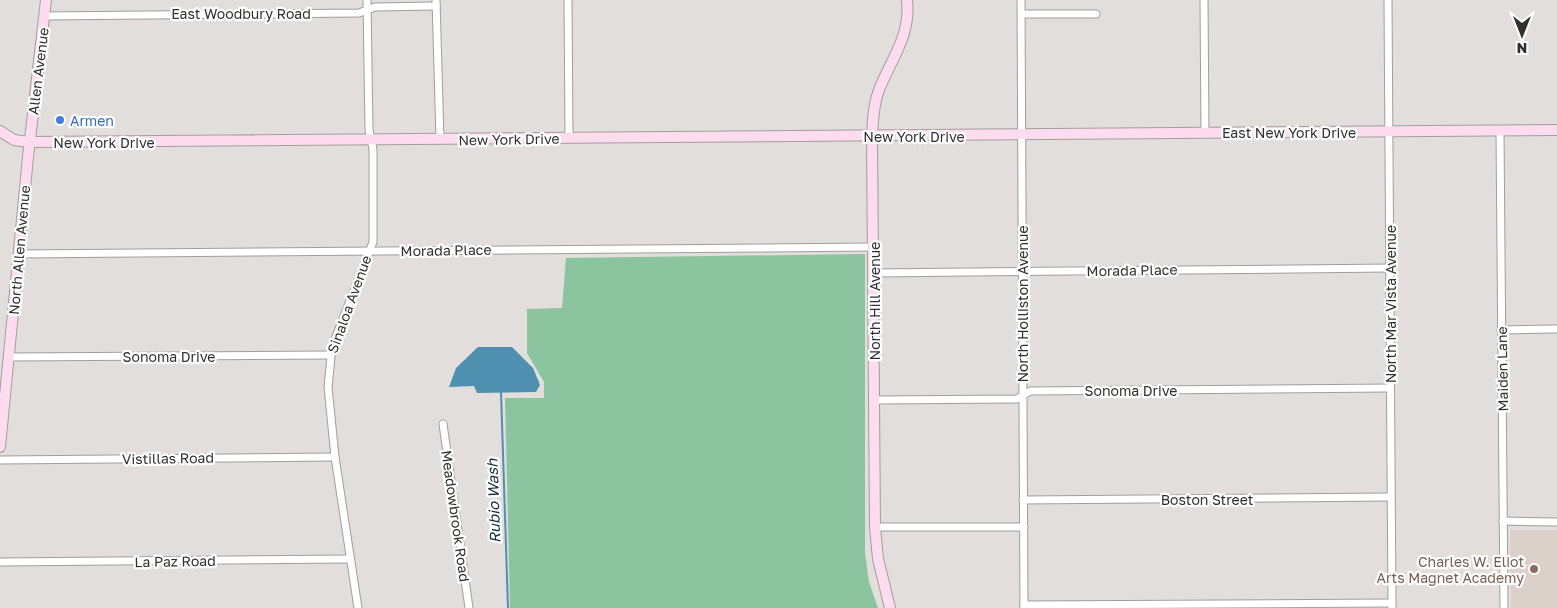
<svg xmlns="http://www.w3.org/2000/svg" width="1557" height="608" font-family="'Golos Text',sans-serif">
<style>
.built{fill:#dbd1ca}
.green{fill:#8bc49e}
.water{fill:#4f90b0}
.lines{fill:none;stroke-linecap:round;stroke-linejoin:round}
.stream{stroke:#4f90b0;stroke-width:2}
.street-casing{stroke:#a19e9c;stroke-width:9}
.secondary-casing{stroke:#a19e9c;stroke-width:12}
.street{stroke:#fff;stroke-width:7}
.secondary{stroke:#fcdcee;stroke-width:10}
.shop-dot{fill:#3f7fe0;stroke:#fff;stroke-width:2}
.education-dot{fill:#8d6e63;stroke:#fff;stroke-width:2}
.labels{text-anchor:middle;dominant-baseline:central;stroke-width:4.5;stroke-linejoin:round;paint-order:stroke}
.street-label{font-size:14px;fill:#31302f;stroke:#fff}
.shop-label{font-size:14px;fill:#366cbe;stroke:#fff;text-anchor:start}
.education-label{font-size:14px;fill:#785e54;stroke:#fff;text-anchor:end}
.water-label{font-size:15px;font-style:italic;fill:#10303e;stroke:#fff}
</style>
<rect width="100%" height="100%" fill="#e2dedc"/>
<polygon class="built" points="1510,530 1557,530 1557,608 1511,608"/>
<polygon class="green" points="865,254 865,553 869,582 878,608 510,608 505,398 544,398 544,382 527,353 527,309 562,308 566,258"/>
<polygon class="water" points="478,347 512,347 533,368 540,385 536,392 477,393 474,386 449,387 456,368"/>
<g class="lines">
<polyline class="stream" points="501,392 508,608"/>
<g class="street-casing">
<g id="street">
<polyline points="436,0 440,139"/>
<polyline points="568,0 569,138"/>
<polyline points="1021,0 1024,608"/>
<polyline points="1204,0 1205,133"/>
<polyline points="1388,0 1392,608"/>
<polyline points="1022,14 1096,14"/>
<polyline points="44,16 359,13 375,7 436,6"/>
<polyline points="1500,130 1504,608"/>
<polyline points="19,254 873,247"/>
<polyline points="874,273 1390,268"/>
<polyline points="1501,330 1557,329"/>
<polyline points="9,357 330,355"/>
<polyline points="874,400 1017,399 1030,391 1390,388"/>
<polyline points="443,424 469,608"/>
<polyline points="0,460 335,457"/>
<polyline points="1023,500 1390,497"/>
<polyline points="1503,521 1557,522"/>
<polyline points="875,527 1024,527"/>
<polyline points="0,562 350,559"/>
<polyline points="1024,605 1392,603"/>
<polyline points="358,608 335,457 328,387 332,347 373,242 373,149 369,130 367,0"/>
</g>
</g>
<g class="secondary-casing">
<g id="secondary">
<polyline points="0,131 14,140 29,142 1557,130"/>
<polyline points="0,447 28,157 46,0"/>
<path d="M 890,608 L 878,559 L 875,527 L 872,136 C 873,121 873,105 879,90 C 891,59 911,36 907,0"/>
</g>
</g>
<use href="#street" class="street"/>
<use href="#secondary" class="secondary"/>
</g>
<circle class="shop-dot" cx="60" cy="120" r="5"/>
<circle class="education-dot" cx="1534" cy="569" r="5"/>
<g class="labels">
<g class="street-label">
<text x="241" y="13">East Woodbury Road</text>
<text transform="translate(38 71) rotate(-83)">Allen Avenue</text>
<text x="1289" y="132">East New York Drive</text>
<text x="914" y="136">New York Drive</text>
<text transform="translate(509 139) rotate(-1)">New York Drive</text>
<text x="104" y="142">New York Drive</text>
<text transform="translate(19 250) rotate(-85)">North Allen Avenue</text>
<text transform="translate(446 250) rotate(-1)">Morada Place</text>
<text transform="translate(1132 270) rotate(-1)">Morada Place</text>
<text transform="translate(874 301) rotate(-90)">North Hill Avenue</text>
<text transform="translate(349 304) rotate(-70)">Sinaloa Avenue</text>
<text transform="translate(1022 304) rotate(-90)">North Holliston Avenue</text>
<text transform="translate(1390 304) rotate(-90)">North Mar Vista Avenue</text>
<text x="169" y="356">Sonoma Drive</text>
<text transform="translate(1502 369) rotate(-91)">Maiden Lane</text>
<text x="1131" y="390">Sonoma Drive</text>
<text transform="translate(168 458) rotate(-1)">Vistillas Road</text>
<text x="1207" y="499">Boston Street</text>
<text transform="translate(456 516) rotate(82)">Meadowbrook Road</text>
<text transform="translate(175 561) rotate(-1)">La Paz Road</text>
</g>
<g class="shop-label">
<text x="70" y="120">Armen</text>
</g>
<g class="education-label">
<text x="1524" y="561">Charles W. Eliot<tspan x="1524" dy="16">Arts Magnet Academy</tspan></text>
</g>
<g class="water-label">
<text transform="translate(493 501) rotate(-92)">Rubio Wash</text>
</g>
</g>
<g transform="translate(1522 35) rotate(180)" stroke="#ffffff" stroke-width="4" paint-order="stroke">
<path d="M0-4L9 19L0 12L-9 19Z" fill="#31302f"/>
<text y="-8" font-size="14" font-weight="bold" text-anchor="middle" fill="#31302f">N</text>
</g>
</svg>
